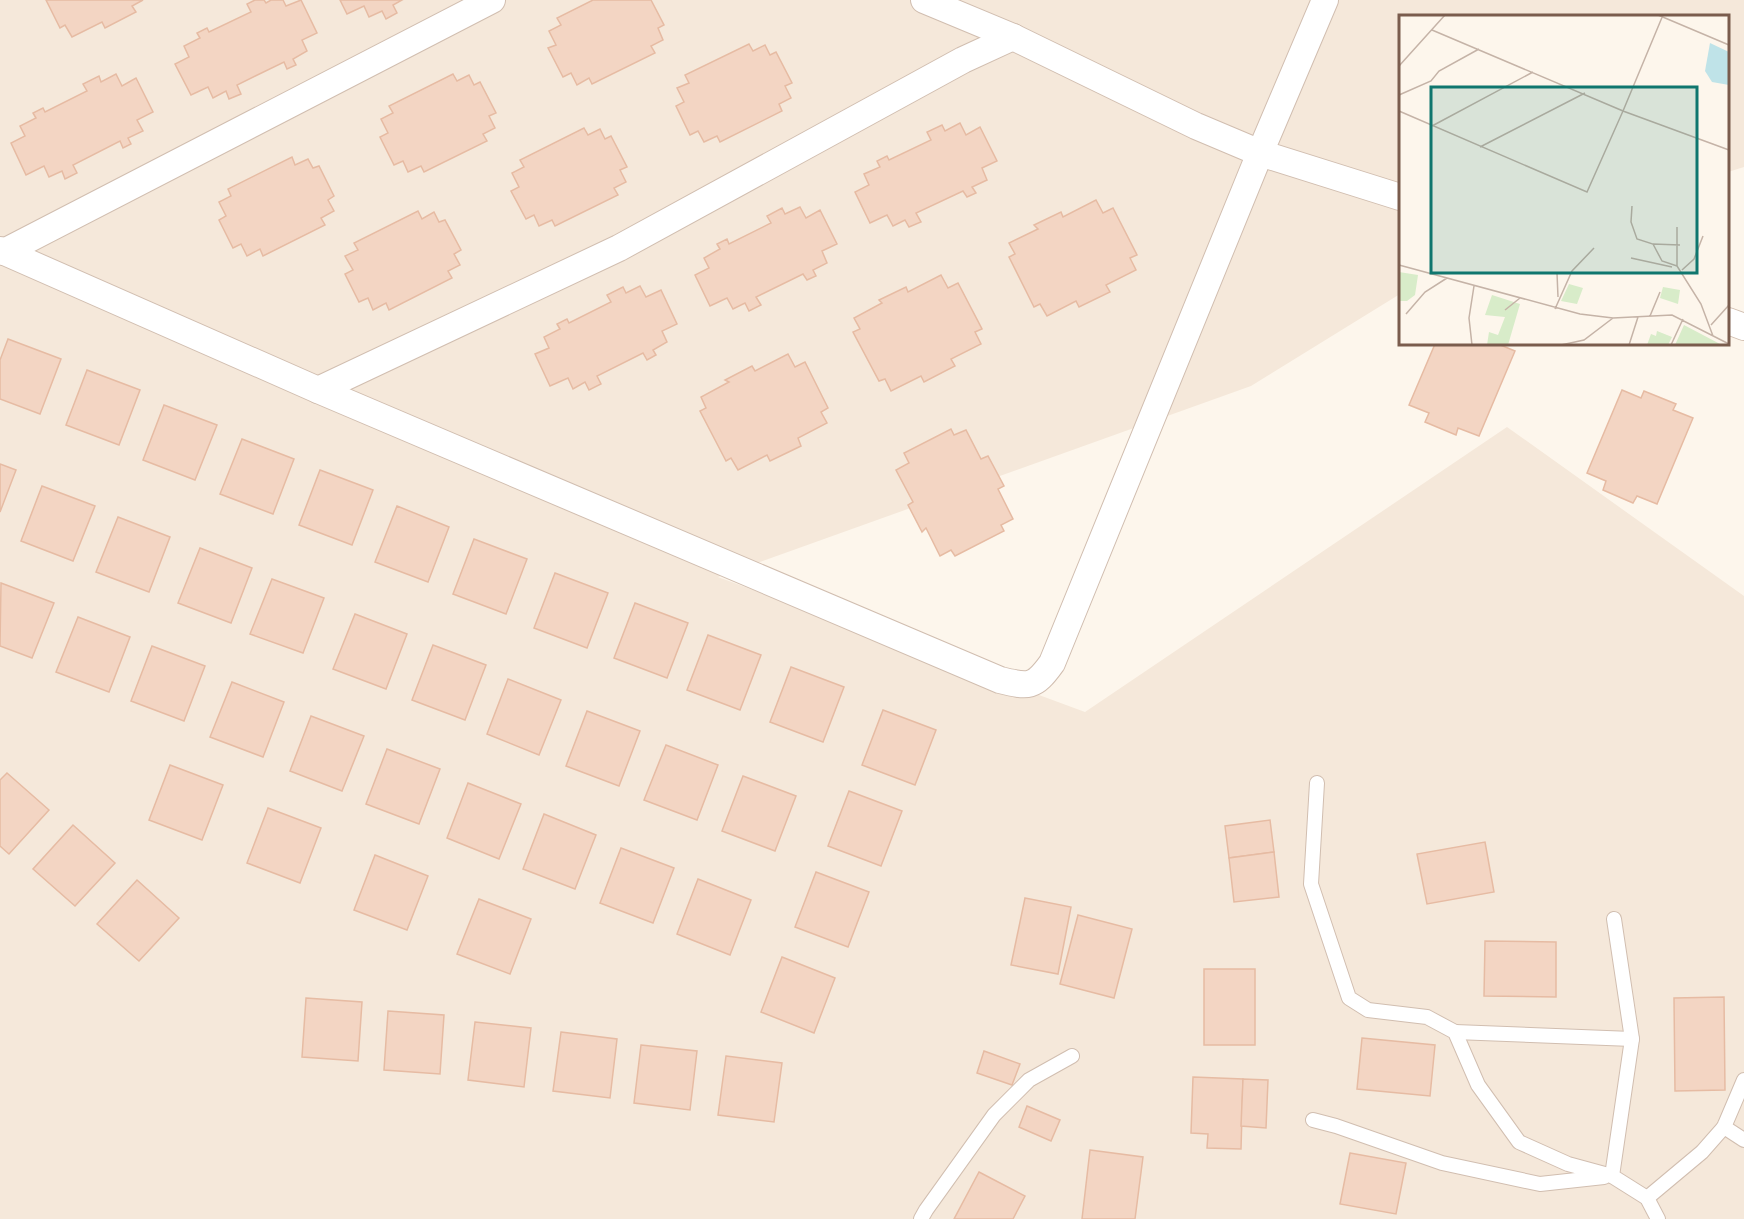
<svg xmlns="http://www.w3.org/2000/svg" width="1744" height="1219" font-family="'Nunito Sans',sans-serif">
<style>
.residential{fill:#f5e8da}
.building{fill:#f3d5c3;stroke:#e6bba3;stroke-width:1.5}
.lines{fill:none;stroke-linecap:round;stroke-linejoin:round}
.service-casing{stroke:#d1beb0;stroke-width:16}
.minor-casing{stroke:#d1beb0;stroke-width:28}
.service{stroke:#fff;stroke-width:14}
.minor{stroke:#fff;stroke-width:26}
.inset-road{fill:none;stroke:#c5b3a7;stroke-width:1.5}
.view{fill:#0f766e;fill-opacity:0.15;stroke:#0f766e;stroke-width:3}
.inset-edge{fill:none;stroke:#7a5c4d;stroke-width:3}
</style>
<rect width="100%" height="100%" fill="#fdf6ec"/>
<polygon class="residential" points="0,0 1744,0 1744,167 1728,172 1728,16 1400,16 1400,294 1251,386 718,577 1085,712 1507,427 1744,596 1744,1219 0,1219"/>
<g class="building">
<polygon points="46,0 143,0 132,6 136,12 105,28 102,22 72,37 65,25 60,28"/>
<polygon points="255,0 264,0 266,3 271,0 283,0 286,6 301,0 317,33 302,40 307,51 293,59 296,65 287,69 284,62 237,85 241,94 229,99 226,91 213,98 208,87 191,95 175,64 189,57 184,46 200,38 197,33 207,28 209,32 251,12 247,4"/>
<polygon points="340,0 402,0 393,5 397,13 386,19 382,11 369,17 364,6 347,14"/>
<polygon points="593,0 651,0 664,25 658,28 663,40 651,46 655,53 592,84 589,78 577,85 571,73 563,77 548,48 556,45 549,31 561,25 557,18"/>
<polygon points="749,44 753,51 765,45 770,55 776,52 792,83 785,86 791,98 779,104 782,111 720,142 717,136 704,142 698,131 690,135 676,106 684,102 677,88 689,83 685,75"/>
<polygon points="116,74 122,86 136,78 153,112 137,120 143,131 128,138 131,144 123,148 120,141 73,165 77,173 65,179 62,171 49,177 44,166 26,175 11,143 25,136 20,126 36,118 33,113 43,108 45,112 87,91 83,84 99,76 101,82"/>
<polygon points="453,74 457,81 469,75 474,85 480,82 496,113 489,116 495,128 483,134 487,141 424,172 421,166 408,172 403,161 394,165 380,137 388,133 381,119 393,113 389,106"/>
<polygon points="960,123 966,135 980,127 997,161 982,168 987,180 972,187 976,193 967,197 963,191 916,213 921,222 909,227 905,220 893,226 887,215 870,223 855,192 869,185 864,174 880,167 877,161 887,156 889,160 931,140 927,132 942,125 945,131"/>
<polygon points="584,128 588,135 600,129 605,139 611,136 627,167 620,170 626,182 614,188 618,195 555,226 552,220 539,226 534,215 526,219 511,191 519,187 512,173 524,167 520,160"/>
<polygon points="292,157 295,165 308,159 313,168 319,166 334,196 328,200 334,211 321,218 325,225 263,256 260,249 247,256 241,244 233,248 219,220 226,216 219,202 231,196 228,189"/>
<polygon points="1096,200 1103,213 1113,208 1137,255 1130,258 1136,270 1106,285 1110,292 1079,307 1076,301 1047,316 1040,304 1034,307 1009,257 1015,254 1009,243 1038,229 1034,225 1061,212 1063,217"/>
<polygon points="800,207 806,218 820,210 837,244 822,251 827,263 813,270 816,276 807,280 803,274 756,297 761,305 749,311 745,303 733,309 727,298 710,306 695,275 709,268 704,258 720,249 717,244 727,239 729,244 771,223 767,216 782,208 785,214"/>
<polygon points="418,211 422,219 434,212 439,222 445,220 461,250 454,254 460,265 448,271 452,278 389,310 386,303 373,310 368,298 359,302 345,274 353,270 345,256 358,250 354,243"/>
<polygon points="941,275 948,288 958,283 982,329 975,332 981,344 951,359 955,366 924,382 921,376 891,391 885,379 879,381 853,332 860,329 854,318 882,303 879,300 906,287 908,292"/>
<polygon points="640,286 646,297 661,290 677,324 662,331 667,342 653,350 656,355 647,360 643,353 597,376 601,384 589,390 585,382 573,389 568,378 550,386 535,354 549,348 544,337 560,329 557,324 567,319 569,323 611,302 607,295 623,287 626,293"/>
<polygon points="8,339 61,359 40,414 0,399 0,360"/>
<polygon points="1435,344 1498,344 1515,351 1479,436 1458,428 1456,435 1425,422 1429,413 1409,405"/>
<polygon points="788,354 795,367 805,362 828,408 821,412 827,423 798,438 801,446 770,461 767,455 738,470 731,458 726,461 700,411 706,408 701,397 729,382 725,380 752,366 755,371"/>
<polygon points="87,370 140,390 119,445 66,425"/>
<polygon points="1622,390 1641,398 1644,391 1676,404 1673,410 1693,418 1657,504 1637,496 1633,503 1603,490 1606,481 1587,473"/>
<polygon points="164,405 217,425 195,480 143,460"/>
<polygon points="951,429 954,435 966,430 981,459 988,456 1004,486 998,489 1013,519 1001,525 1004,531 955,556 951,550 940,556 926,528 922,532 908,505 913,502 896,470 909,463 904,453"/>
<polygon points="242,439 294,459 273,514 220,494"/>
<polygon points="0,464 16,470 0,512"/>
<polygon points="320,470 373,490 352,545 299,525"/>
<polygon points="42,486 95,506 73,561 21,541"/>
<polygon points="397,506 449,527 428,582 375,562"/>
<polygon points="118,517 170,537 149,592 96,572"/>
<polygon points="474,539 527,559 506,614 453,594"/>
<polygon points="200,548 252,568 231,623 178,603"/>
<polygon points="555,573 608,593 587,648 534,628"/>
<polygon points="272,579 324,598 303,653 250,634"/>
<polygon points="1,583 54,603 32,658 0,646"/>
<polygon points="635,603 688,623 667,678 614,658"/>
<polygon points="355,614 407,634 386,689 333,669"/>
<polygon points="78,617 130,637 109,692 56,672"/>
<polygon points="708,635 761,655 740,710 687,690"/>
<polygon points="433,645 486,665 465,720 412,700"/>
<polygon points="152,646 205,666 184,721 131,701"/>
<polygon points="791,667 844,687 823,742 770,722"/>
<polygon points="508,679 561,700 539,755 487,734"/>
<polygon points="232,682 284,702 263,757 210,737"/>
<polygon points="883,710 936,730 915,785 862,765"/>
<polygon points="587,711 640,731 619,786 566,766"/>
<polygon points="311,716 364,736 342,791 290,771"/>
<polygon points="666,745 718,765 697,820 644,800"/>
<polygon points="387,749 440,769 419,824 366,804"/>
<polygon points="170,765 223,785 202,840 149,820"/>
<polygon points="7,773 49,810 9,854 0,846 0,780"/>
<polygon points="743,776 796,796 775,851 722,831"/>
<polygon points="468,783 521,804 499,859 447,838"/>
<polygon points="849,791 902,811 881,866 828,846"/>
<polygon points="268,808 321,828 300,883 247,863"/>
<polygon points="544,814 596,835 575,889 523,869"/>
<polygon points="1270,820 1274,852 1229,858 1225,826"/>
<polygon points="73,825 115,863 75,906 33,869"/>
<polygon points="1485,842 1494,892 1427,904 1417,854"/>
<polygon points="621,848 674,868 653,923 600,903"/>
<polygon points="1274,852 1279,897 1234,902 1229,858"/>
<polygon points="375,855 428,876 407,930 354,910"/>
<polygon points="816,872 869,892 848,947 795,927"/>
<polygon points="698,879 751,900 730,955 677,934"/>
<polygon points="137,880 179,918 139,961 97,924"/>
<polygon points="1025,898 1071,907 1058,974 1011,965"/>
<polygon points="479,899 531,919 510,974 457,954"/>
<polygon points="1078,915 1132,929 1114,998 1060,984"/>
<polygon points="1485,941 1556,942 1556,997 1484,996"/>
<polygon points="782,957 835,978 814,1033 761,1012"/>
<rect x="1204" y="969" width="51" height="76"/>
<polygon points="1724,997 1725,1090 1675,1091 1674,998"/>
<polygon points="306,998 362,1002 358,1061 302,1057"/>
<polygon points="388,1011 444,1015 440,1074 384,1070"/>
<polygon points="475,1022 531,1028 524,1087 468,1080"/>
<polygon points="561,1032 617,1039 610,1098 553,1091"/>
<polygon points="1362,1038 1435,1045 1430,1096 1357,1089"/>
<polygon points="641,1045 697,1051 690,1110 634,1103"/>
<polygon points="984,1051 1020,1064 1012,1085 977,1073"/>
<polygon points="726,1056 782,1063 774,1122 718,1115"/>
<polygon points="1193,1077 1243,1079 1241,1149 1207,1148 1208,1134 1191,1133"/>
<polygon points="1243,1079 1268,1080 1266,1128 1241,1126"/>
<polygon points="1027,1106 1060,1120 1051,1141 1019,1127"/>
<polygon points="1090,1150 1143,1157 1135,1219 1082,1219"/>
<polygon points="1350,1153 1406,1163 1396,1214 1340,1204"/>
<polygon points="979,1172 1025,1196 1013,1219 954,1219"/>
</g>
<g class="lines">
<g class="service-casing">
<g id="service">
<polyline points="1317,783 1311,884 1349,998 1368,1010 1427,1017 1455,1032 1478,1085 1519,1142 1568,1164 1612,1176"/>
<polyline points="1614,919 1632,1039 1612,1176 1647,1198 1658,1219"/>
<polyline points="1455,1032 1632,1039"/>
<polyline points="1313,1120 1336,1126 1442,1163 1540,1184 1604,1177"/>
<polyline points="1724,1127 1744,1140"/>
<polyline points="1647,1198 1702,1152 1724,1127 1744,1080"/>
<polyline points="921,1219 926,1210 994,1115 1029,1080 1072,1056"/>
</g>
</g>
<g class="minor-casing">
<g id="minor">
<polyline points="1325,0 1260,153 1400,197"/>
<path d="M 0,250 L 318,390 L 1000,680 C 1029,687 1034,688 1052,663 L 1260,153 L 1196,126 L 1013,37 L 924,0"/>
<polyline points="4,252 492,0"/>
<polyline points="1728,321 1744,327"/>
<polyline points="318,390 619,248 963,60 1013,37"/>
</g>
</g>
<use href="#service" class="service"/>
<use href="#minor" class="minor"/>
</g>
<g transform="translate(1399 15)">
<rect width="330" height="330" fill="#fdf6ec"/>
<path d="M 0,257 L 19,260 L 16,280 L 8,286 L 0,286 ZM 170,269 L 184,273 L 178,289 L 162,286 ZM 264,272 L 281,275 L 279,289 L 261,283 ZM 93,280 L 121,289 L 109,330 L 88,330 L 90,317 L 99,320 L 106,302 L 86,300 ZM 285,310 L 321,329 L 276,330 ZM 258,316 L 273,322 L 269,330 L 248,330 L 252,319 L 257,321 Z" fill="#d8ecc9"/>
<path d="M 311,28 L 330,37 L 330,70 L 313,67 L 306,56 Z" fill="#bfe3e8"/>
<path class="inset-road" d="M 259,0 L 330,30M 264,0 L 224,96 L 330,135M 0,51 L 46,0M 0,80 L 32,66 L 40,56 L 80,34M 0,96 L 188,177 L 224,96 L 33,15M 33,111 L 134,57M 81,132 L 186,78M 233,191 L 232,207 L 238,224 L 254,229 L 263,246 L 278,251M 278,212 L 278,251 L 302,289 L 314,321M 254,229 L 281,230M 232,243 L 273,252M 0,250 L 181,299 L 214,303 L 273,300 L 330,329M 283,255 L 295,244 L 304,221M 158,258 L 159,282M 156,294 L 173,256 L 195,233M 106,295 L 121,283M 7,299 L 26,277 L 48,263M 251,301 L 261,277M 312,310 L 330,290M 73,330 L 70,303 L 75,271M 162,330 L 185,325 L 214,303M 230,330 L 239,302M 272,330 L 284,304"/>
<path class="view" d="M 32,72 L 298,72 L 298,258 L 32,258 Z"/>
<rect width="330" height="330" class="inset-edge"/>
</g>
</svg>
